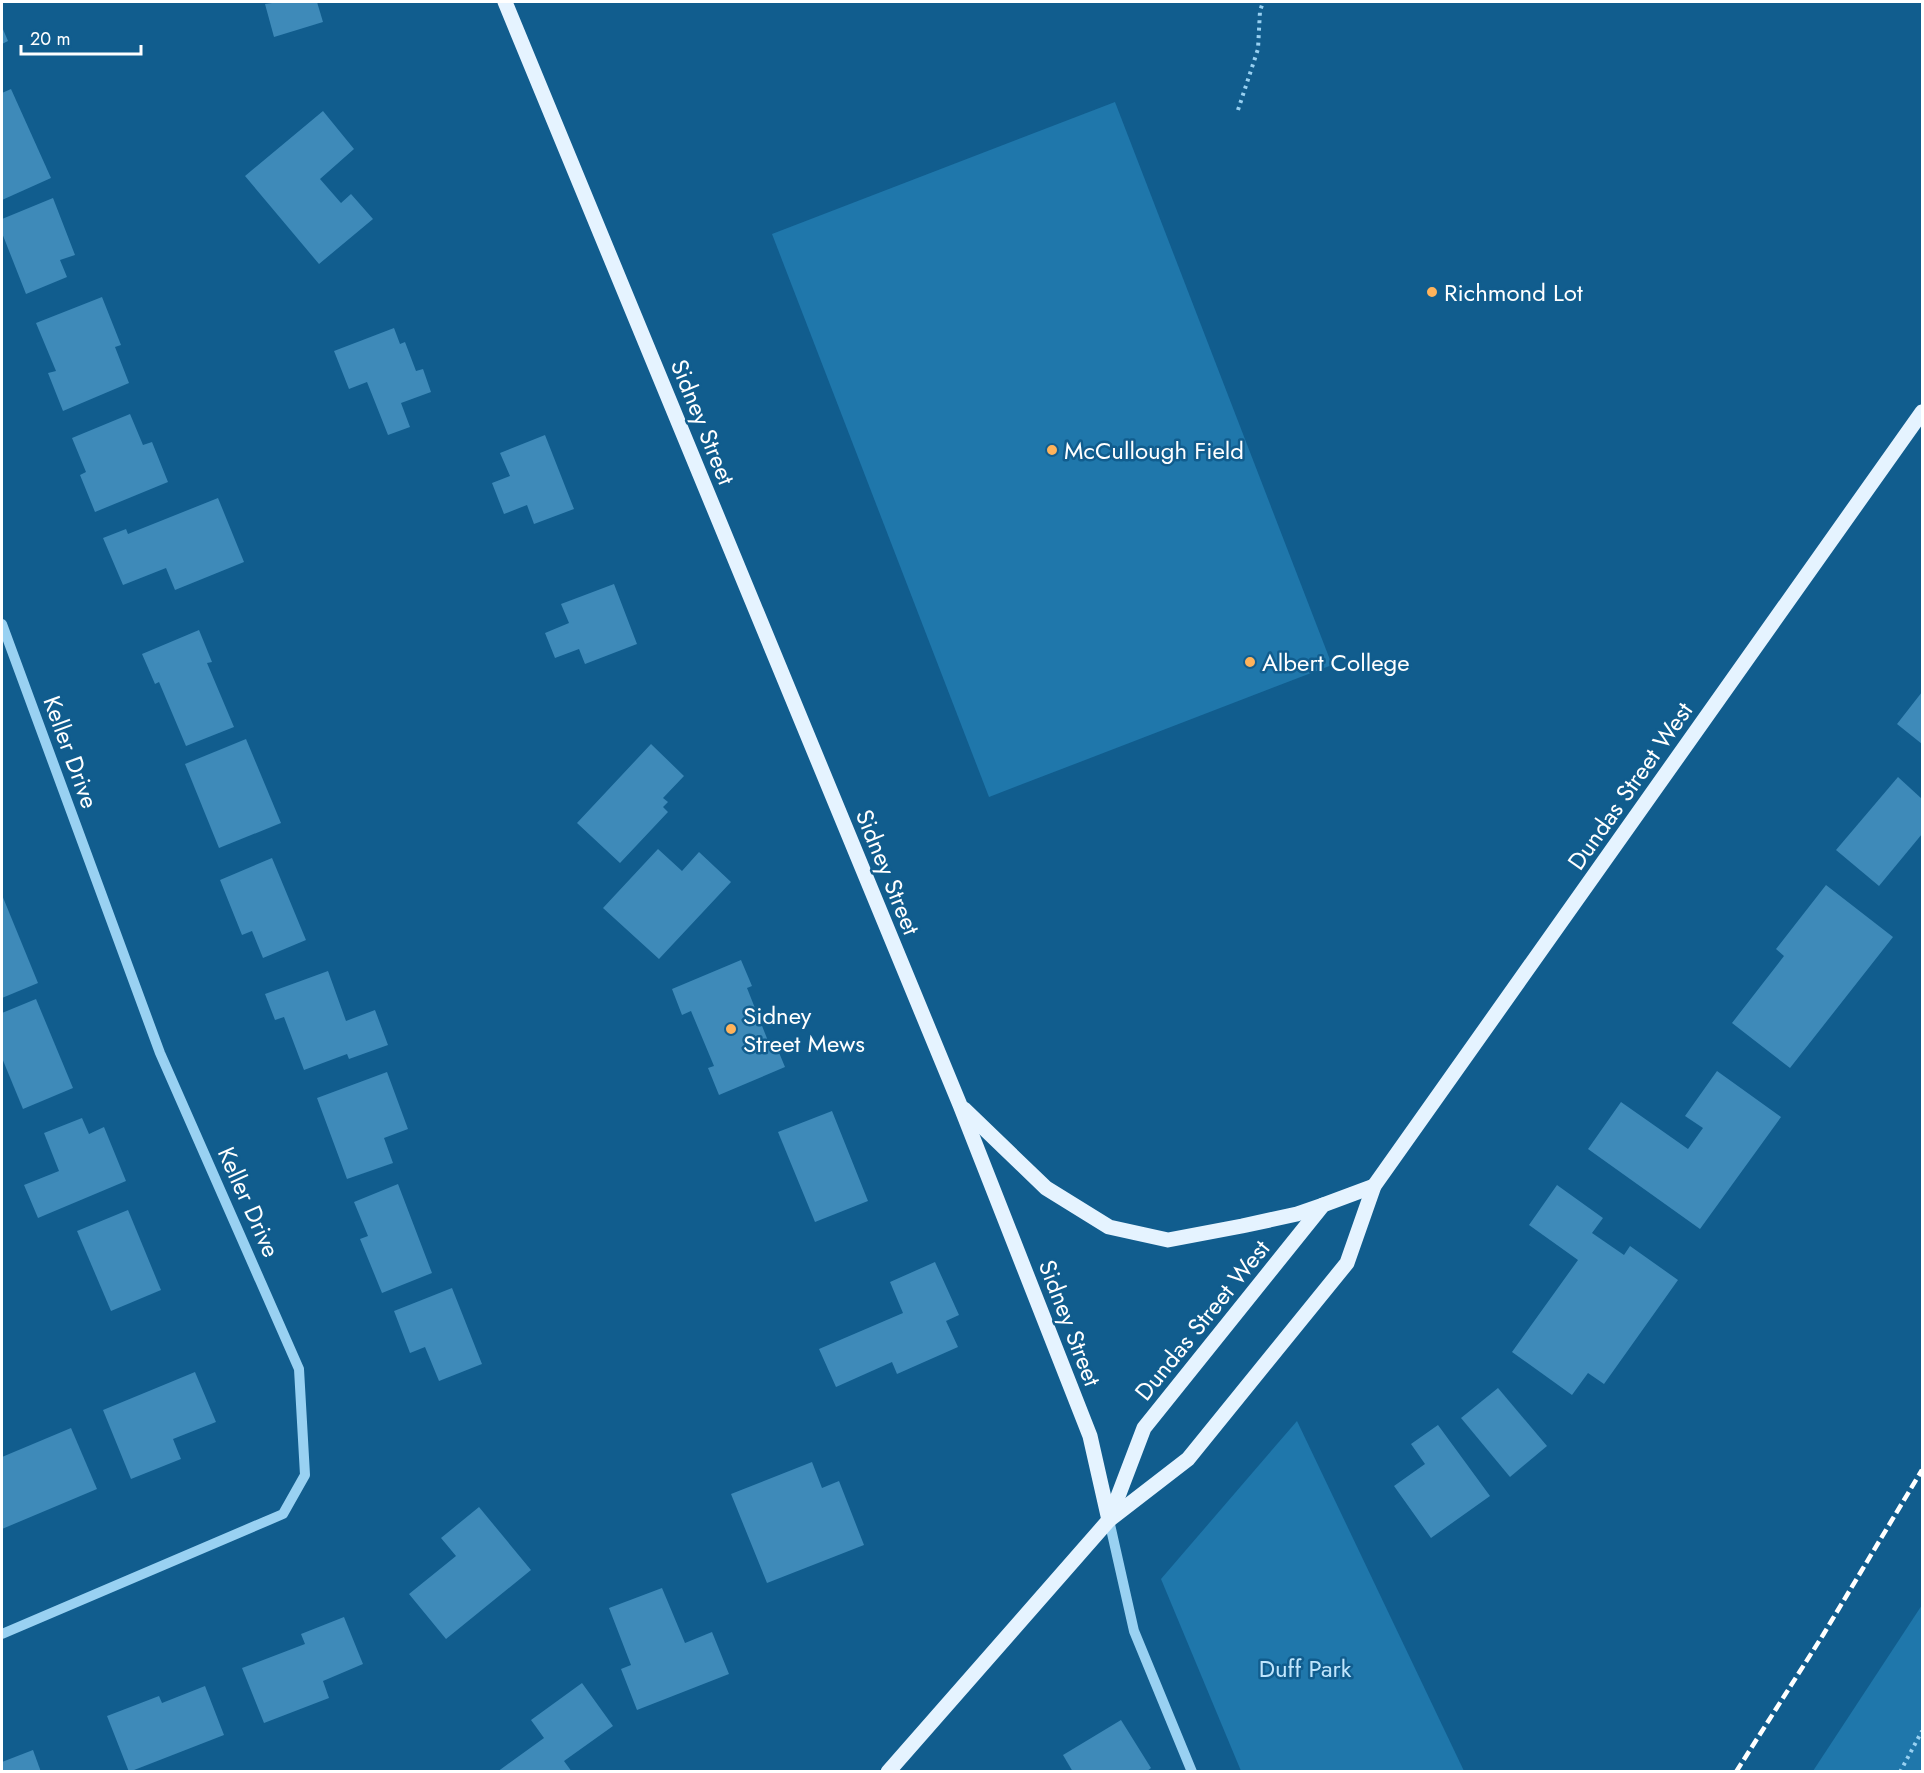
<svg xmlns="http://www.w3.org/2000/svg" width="1924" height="1773" font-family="Jost,sans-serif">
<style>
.green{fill:#1f77ab}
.building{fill:#3e8ab9}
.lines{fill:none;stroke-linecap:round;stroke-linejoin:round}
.path{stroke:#99d1f2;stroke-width:4;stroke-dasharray:3 4.5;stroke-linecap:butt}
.minor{stroke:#99d1f2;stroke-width:10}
.major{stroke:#e5f3ff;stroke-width:15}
.rail{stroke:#fff;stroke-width:4.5;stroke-dasharray:10 4.5;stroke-linecap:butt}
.poi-dot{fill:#ffb35b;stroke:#115d8e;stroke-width:2}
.labels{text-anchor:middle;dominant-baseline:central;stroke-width:5;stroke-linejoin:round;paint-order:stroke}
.poi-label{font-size:24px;fill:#fff;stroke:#115d8e;text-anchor:start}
.street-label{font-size:24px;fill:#fff;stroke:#115d8e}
.park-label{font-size:24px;fill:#c0e6fd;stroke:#115d8e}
</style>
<rect width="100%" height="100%" fill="#115d8e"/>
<g class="green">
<polygon points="1115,102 1332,665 989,797 772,234"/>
<polygon points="1297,1421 1464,1771 1241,1771 1161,1579"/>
<polygon points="1922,1605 1922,1771 1813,1771"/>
</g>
<g class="building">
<polygon points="272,3 317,2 323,22 274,37 265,4"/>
<polygon points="2,27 8,41 2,44"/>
<polygon points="11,89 51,178 2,200 2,93"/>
<polygon points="323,111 354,149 320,179 341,203 351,194 373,219 319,264 245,176"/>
<polygon points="53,198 75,255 60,260 67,277 26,294 2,233 2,219"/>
<polygon points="102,297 121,345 115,347 129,383 63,411 48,373 56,371 36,323"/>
<polygon points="394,328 400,344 405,342 416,371 423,369 431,392 401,403 410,427 388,435 367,382 349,389 334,351"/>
<polygon points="130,414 143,445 152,442 168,482 95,512 80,475 86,472 72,438"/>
<polygon points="545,435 574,509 534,524 527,505 504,514 492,483 510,476 500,453"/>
<polygon points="218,498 244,562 175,590 166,568 123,585 103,538 126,529 128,534"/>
<polygon points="614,584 637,644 585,664 579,649 555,658 545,633 569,623 561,604"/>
<polygon points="199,630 212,662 207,663 234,727 186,746 159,682 155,684 142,654"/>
<polygon points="1922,692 1922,744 1897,724"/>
<polygon points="246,739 281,823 219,848 185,764"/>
<polygon points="651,744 684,776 663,798 668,802 663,807 668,812 620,863 577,823"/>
<polygon points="1898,777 1922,799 1922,834 1879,886 1836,850"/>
<polygon points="658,849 682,871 699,852 731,882 659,959 603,908"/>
<polygon points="272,858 306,940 263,958 252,931 242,935 220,880"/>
<polygon points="1826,885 1893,937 1790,1068 1732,1023 1784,956 1776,949"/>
<polygon points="2,895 38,983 2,998"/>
<polygon points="741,960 752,986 747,988 770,1046 775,1043 785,1067 719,1095 708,1068 714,1066 691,1011 682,1015 672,989"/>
<polygon points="328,971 346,1021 375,1010 388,1045 349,1059 347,1054 304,1070 284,1017 275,1020 265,994"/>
<polygon points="36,999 73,1088 23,1109 2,1058 2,1013"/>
<polygon points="1717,1071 1781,1117 1700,1229 1588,1149 1621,1102 1688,1149 1703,1128 1685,1116"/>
<polygon points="387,1072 408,1129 384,1138 393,1163 347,1179 317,1098"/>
<polygon points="832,1111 868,1201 815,1222 778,1132"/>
<polygon points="82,1118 89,1134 104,1127 126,1181 38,1218 24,1185 59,1171 44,1133"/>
<polygon points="398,1184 432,1273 382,1293 360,1239 368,1236 354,1202"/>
<polygon points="1557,1185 1603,1218 1592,1233 1624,1255 1630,1246 1678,1280 1604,1384 1588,1373 1572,1395 1512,1352 1578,1260 1529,1225"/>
<polygon points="128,1210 161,1290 111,1311 77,1231"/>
<polygon points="935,1262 959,1315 946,1321 958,1347 897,1374 892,1362 836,1387 819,1349 903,1313 890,1282"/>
<polygon points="452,1288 482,1364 439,1381 425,1347 410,1353 394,1311"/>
<polygon points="195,1372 216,1422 173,1439 181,1459 131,1479 103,1410"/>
<polygon points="1498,1388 1547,1446 1510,1477 1461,1418"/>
<polygon points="1438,1425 1490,1496 1431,1538 1394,1486 1425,1464 1411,1444"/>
<polygon points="71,1428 97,1489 2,1529 2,1457"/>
<polygon points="812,1462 822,1488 839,1481 864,1545 767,1583 731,1494"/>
<polygon points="479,1507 531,1570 446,1639 409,1594 456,1556 441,1538"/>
<polygon points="662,1588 685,1643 712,1632 729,1674 637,1710 621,1669 631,1665 609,1608"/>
<polygon points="344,1617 363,1664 323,1681 329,1698 264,1723 242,1668 305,1644 301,1634"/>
<polygon points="582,1683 613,1726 564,1761 572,1772 497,1772 544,1738 531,1720"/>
<polygon points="205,1686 224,1735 129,1772 107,1716 159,1696 162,1703"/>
<polygon points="1121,1720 1151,1768 1146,1772 1073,1772 1063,1755"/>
<polygon points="33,1750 41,1772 2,1772 2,1762"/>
</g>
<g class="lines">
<g class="path">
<polyline points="1238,110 1258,49 1260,11 1263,2"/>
<polyline points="1900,1772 1922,1731"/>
</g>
<g class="minor">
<polyline points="2,624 160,1053 299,1369 305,1475 283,1514 2,1634"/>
<polyline points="1109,1520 1134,1631 1192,1772"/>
</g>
<g class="major">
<polyline points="505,2 960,1105 1090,1436 1109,1520"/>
<polyline points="964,1109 1046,1188 1109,1227 1168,1240 1242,1226 1297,1214 1323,1205"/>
<polyline points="1109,1520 1144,1428 1323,1205 1374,1186"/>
<polyline points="888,1772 1109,1520 1188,1459 1347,1263 1374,1186 1922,412"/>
</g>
<polyline class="rail" points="1736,1772 1823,1635 1922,1470"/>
</g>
<g class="poi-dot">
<circle cx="1432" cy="292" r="6"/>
<circle cx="1052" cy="450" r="6"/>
<circle cx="1250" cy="662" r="6"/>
<circle cx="731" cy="1029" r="6"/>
</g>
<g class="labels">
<g class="poi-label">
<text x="1444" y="292">Richmond Lot</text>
<text x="1064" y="450">McCullough Field</text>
<text x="1262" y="662">Albert College</text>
<text x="743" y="1015">Sidney<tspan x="743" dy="28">Street Mews</tspan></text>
</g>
<g class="street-label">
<text transform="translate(703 422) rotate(68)">Sidney Street</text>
<text transform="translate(71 752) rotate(70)">Keller Drive</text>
<text transform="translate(1630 786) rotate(-55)">Dundas Street West</text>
<text transform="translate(888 872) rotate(68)">Sidney Street</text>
<text transform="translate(249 1202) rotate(66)">Keller Drive</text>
<text transform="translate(1202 1320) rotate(-51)">Dundas Street West</text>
<text transform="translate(1070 1323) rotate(69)">Sidney Street</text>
</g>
<g class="park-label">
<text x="1305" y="1668">Duff Park</text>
</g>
</g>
<rect width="1924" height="1773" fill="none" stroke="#ffffff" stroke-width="6"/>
<path d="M21 45v9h120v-9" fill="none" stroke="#ffffff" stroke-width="3"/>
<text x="30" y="45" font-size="18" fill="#ffffff" stroke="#115d8e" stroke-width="4.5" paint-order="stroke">20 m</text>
</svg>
